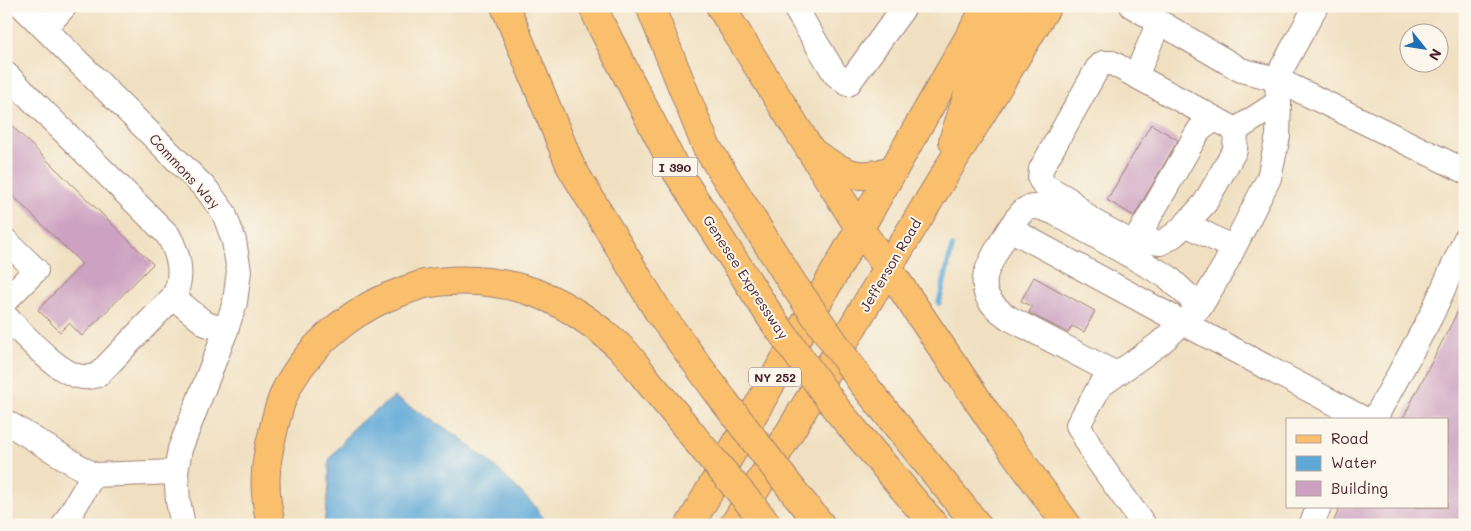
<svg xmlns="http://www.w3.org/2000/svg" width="1471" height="531" font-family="Mali,sans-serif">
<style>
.water{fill:#60a9d7;stroke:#556481}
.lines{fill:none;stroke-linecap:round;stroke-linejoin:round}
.stream{stroke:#60a9d7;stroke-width:5.5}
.building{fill:#cca1c1}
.minor-casing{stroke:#9d8076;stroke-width:26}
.major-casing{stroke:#9d8076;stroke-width:30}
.highway-casing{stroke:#9d8076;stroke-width:30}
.minor{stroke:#fff;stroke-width:24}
.major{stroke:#f9bf6d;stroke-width:28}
.highway{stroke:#f9bf6d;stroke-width:28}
.highway-bridge-casing{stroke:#9d8076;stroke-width:30;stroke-linecap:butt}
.highway-bridge{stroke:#f9bf6d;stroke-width:28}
.labels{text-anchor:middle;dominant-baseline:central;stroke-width:4;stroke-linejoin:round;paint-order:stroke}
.shield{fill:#fbf7ec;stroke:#7f6065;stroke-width:1}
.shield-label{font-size:12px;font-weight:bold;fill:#4a1f2b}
.street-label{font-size:14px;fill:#4a1f2b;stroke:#fbf7ec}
</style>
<rect width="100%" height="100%" fill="#fbf7ec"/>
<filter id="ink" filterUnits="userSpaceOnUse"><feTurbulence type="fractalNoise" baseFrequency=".02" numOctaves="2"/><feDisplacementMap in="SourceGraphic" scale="10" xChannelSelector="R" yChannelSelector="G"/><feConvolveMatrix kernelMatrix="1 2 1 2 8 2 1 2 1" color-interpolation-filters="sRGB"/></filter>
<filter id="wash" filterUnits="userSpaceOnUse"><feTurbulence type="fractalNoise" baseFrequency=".0096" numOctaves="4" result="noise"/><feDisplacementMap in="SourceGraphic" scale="20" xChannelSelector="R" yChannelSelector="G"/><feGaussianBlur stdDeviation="1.12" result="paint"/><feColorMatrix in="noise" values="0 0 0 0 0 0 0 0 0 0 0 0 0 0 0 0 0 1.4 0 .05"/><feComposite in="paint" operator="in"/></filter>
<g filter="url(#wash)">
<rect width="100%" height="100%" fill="#f0e0c1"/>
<polygon class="water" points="394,397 458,436 492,464 535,506 547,525 324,525 329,485 329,460 354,427"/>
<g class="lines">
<polyline class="stream" points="939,303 952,247"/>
</g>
<g id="blocks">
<g class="building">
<polygon points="6,120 153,264 82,336 69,323 60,332 38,310 82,264 6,189"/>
<polygon points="1151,124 1178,140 1134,216 1107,200"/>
<polygon points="1034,277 1095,311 1084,332 1072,326 1068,333 1029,313 1032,307 1021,301"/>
<polygon points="1465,297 1465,525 1332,525 1340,507 1447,507 1447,420 1402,420"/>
</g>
</g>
</g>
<g filter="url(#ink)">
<use href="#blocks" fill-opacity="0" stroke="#9d8076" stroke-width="1"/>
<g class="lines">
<g class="minor-casing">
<g id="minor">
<polyline points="22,6 207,190 224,213 234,241 239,271 235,302 226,330 180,449 176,472 178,501 183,525"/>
<polyline points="794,6 835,74 848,84 905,6"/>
<polyline points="1132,6 1241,70 1276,79 1465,171"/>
<polyline points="45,28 65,6"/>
<path d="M 6,74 L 168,235 C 179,255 185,276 173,297 L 98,375 C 94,376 88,378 83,377 C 58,375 24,334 6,317"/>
<polyline points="1136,76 1159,22"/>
<polyline points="1236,130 1235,150 1205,203 1186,224 1174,235 1161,243 1146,241 1127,240 1091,220 1068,199 1045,186 1040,179 1041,169 1097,69 1103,63 1112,63 1236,130 1279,102"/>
<polyline points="1186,224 1233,248"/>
<polyline points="1010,229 1172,317 1366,420"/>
<polyline points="1136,240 1199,130 1215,119"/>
<polyline points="6,241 36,270 6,300"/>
<polyline points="173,297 206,324 226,330"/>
<path d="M 1116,374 L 1009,318 C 999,311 987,302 985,289 C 985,286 984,281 985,278 C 986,266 1016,214 1026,209 C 1035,204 1046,209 1055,213 L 1168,277 L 1200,307"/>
<polyline points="1374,420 1431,316 1465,240"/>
<polyline points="6,422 93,475 176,472"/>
<polyline points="64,525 93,475"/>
<polyline points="1144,525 1098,461 1078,425 1100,386 1159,344 1200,307 1225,265 1269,178 1278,136 1279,102 1276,79 1316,6"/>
<polyline points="1311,525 1319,507"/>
</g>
</g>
<g class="major-casing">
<g id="major">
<polyline points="953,141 970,88 1015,6"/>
<polyline points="690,525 987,6"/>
<polyline points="734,525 888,268 1047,6"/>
</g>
</g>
<g class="highway-casing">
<g id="highway">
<polyline points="505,6 571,167 658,311 724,401"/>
<polyline points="593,6 601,25 677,172 772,319"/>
<polyline points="650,6 706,146 791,281"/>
<polyline points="720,6 860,229 888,268 993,423 1067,525"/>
<path d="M 815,154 C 844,174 860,182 894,169"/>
<polyline points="861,381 977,525"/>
<polyline points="838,411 934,525"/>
<polyline points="794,492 821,525"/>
<path d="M 271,525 C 263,490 264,466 273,432 C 276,417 282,396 290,382 C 316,338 358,306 406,290 C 412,288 418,286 424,284 C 462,277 502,281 539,294 C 568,305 601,329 623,350 C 632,359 639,370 647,380 C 664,400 681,420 697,441"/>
</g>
</g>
<use href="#minor" class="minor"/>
<use href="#major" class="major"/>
<use href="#highway" class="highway"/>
<g class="highway-bridge-casing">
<g id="highway-bridge">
<polyline points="791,281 861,381"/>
<polyline points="772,319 838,411"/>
<polyline points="724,401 794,492"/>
<polyline points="697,441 768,525"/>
</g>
</g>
<use href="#highway-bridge" class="highway-bridge"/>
</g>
</g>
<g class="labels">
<g class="shield">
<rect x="652.5" y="157.5" width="45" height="19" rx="4"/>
<rect x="749" y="367.5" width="52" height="19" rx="4"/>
</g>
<g class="shield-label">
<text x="675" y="167">I 390</text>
<text x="775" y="377">NY 252</text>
</g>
<g class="street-label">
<text transform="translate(185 171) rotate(47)">Commons Way</text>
<text transform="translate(890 265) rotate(-59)">Jefferson Road</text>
<text transform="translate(746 277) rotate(57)">Genesee Expressway</text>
</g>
</g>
<rect width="1471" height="531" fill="none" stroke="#fbf7ec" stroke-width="25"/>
<rect x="1286" y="418" width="162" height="90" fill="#fbf7ec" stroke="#b4a19f"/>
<rect x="1296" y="435" width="25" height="8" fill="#f9bf6d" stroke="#b4a19f"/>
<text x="1331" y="444" font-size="15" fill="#4a1f2b">Road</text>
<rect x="1296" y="456" width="25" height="15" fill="#60a9d7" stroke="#b4a19f"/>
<text x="1331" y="468" font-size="15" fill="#4a1f2b">Water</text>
<rect x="1296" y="481" width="25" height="15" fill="#cca1c1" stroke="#b4a19f"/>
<text x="1331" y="494" font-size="15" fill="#4a1f2b">Building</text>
<g transform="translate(1424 48) rotate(120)"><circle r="24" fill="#fbf7ec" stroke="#b4a19f"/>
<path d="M0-4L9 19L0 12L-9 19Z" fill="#1f6fb2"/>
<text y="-8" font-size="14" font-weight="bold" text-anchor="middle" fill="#4a1f2b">N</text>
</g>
</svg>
